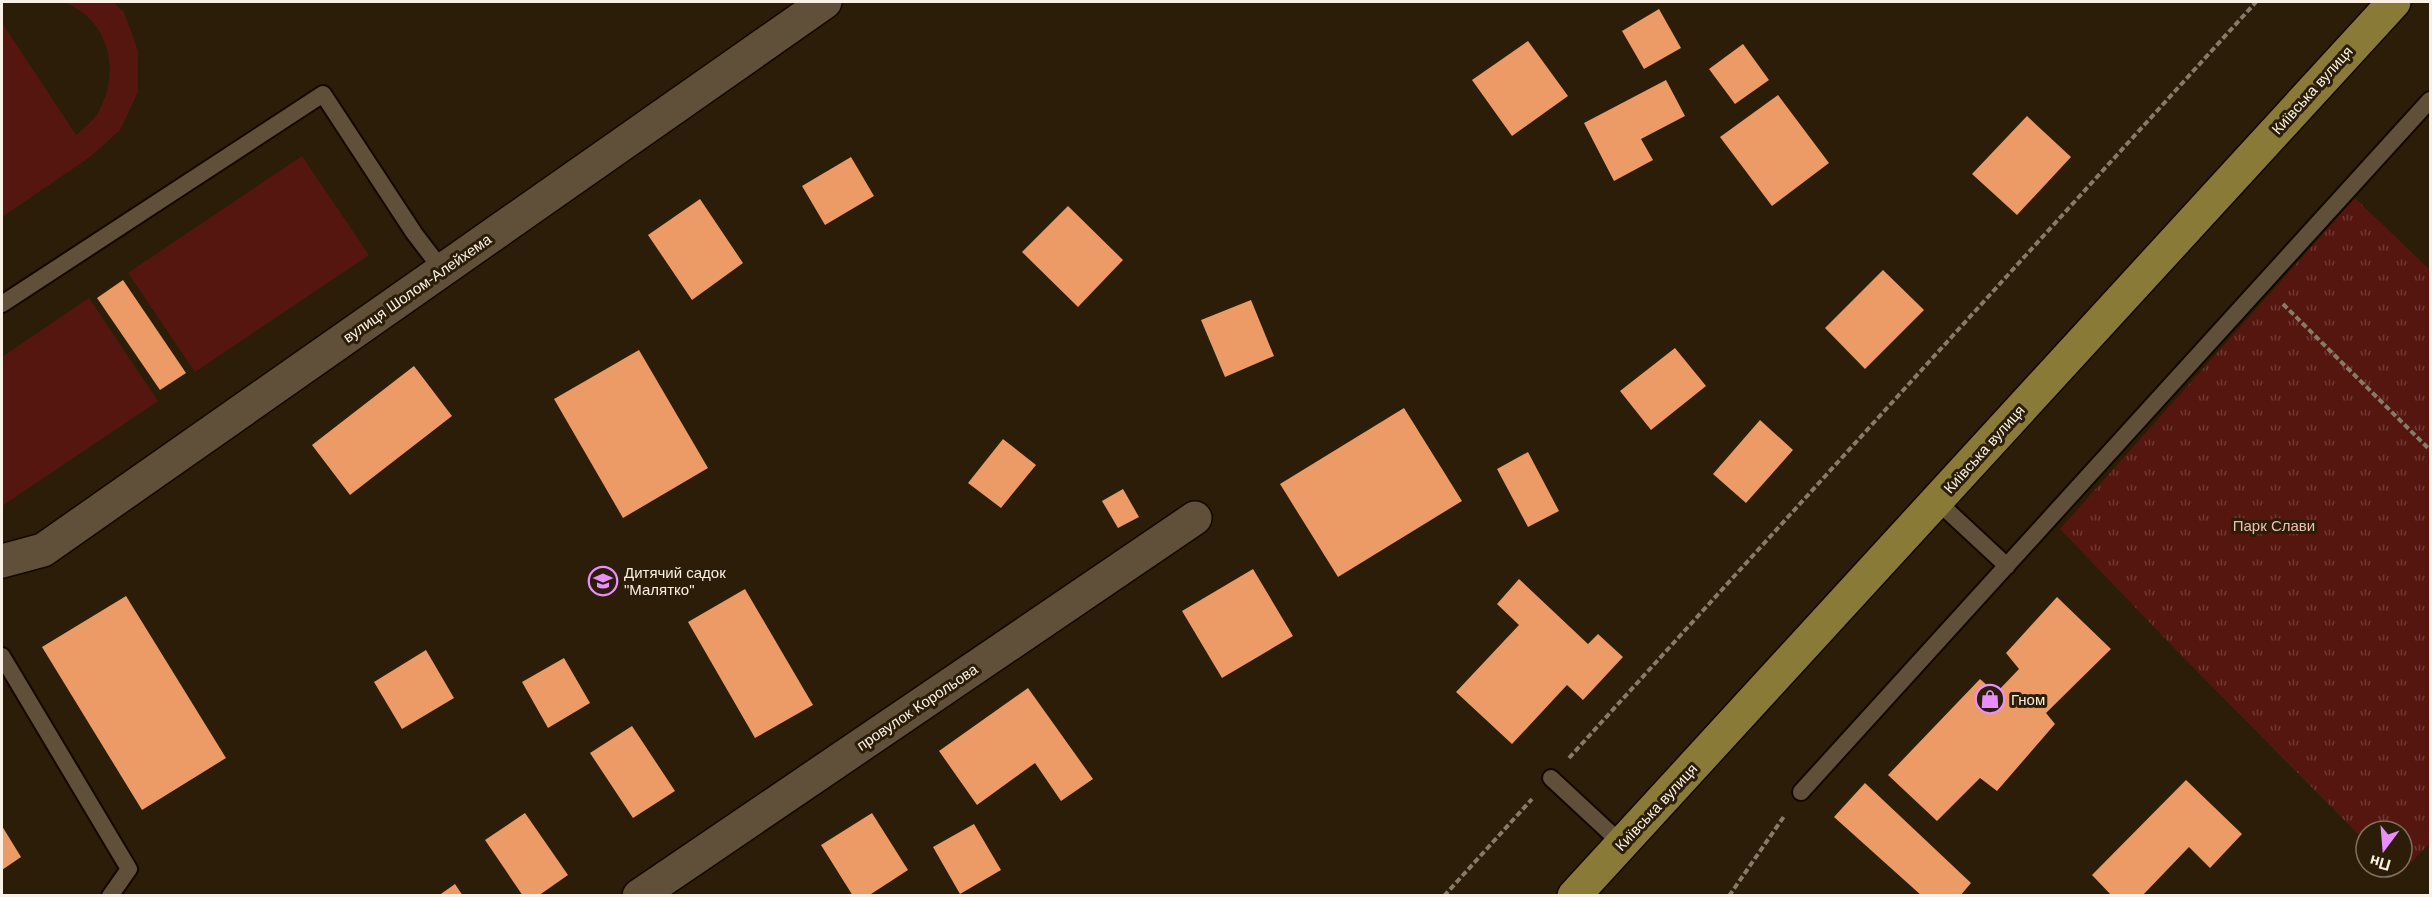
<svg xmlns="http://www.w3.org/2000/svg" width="2432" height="897" font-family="Helvetica,sans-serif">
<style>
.grass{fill:url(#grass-tufts)}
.pitch{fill:#561610}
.building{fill:#ec9b67}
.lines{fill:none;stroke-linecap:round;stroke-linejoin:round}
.service-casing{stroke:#130700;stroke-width:20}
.minor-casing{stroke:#130700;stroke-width:36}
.primary-casing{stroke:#130700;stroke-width:36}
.path{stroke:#867a68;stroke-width:4;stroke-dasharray:6 3;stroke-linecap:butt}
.service{stroke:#605039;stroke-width:16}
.minor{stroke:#605039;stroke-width:33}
.primary{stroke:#897a38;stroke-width:33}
.labels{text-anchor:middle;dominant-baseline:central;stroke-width:6;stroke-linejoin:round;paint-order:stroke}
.street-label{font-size:15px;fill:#faf0e3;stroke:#2b1d07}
.park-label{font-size:15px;fill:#efbdb5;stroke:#2b1d07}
.poi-label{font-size:15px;fill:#faf0e3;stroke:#2b1d07;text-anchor:start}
</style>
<defs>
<pattern id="grass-tufts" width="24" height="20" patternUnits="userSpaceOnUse" patternTransform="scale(1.5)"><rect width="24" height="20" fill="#561610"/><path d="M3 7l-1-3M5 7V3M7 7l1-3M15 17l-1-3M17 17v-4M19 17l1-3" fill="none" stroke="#6f3833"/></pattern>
</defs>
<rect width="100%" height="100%" fill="#2b1d07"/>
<polygon class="grass" points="2355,198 2430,270 2430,843 2399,875 2391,867 2402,867 2402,831 2366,831 2366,842 2180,654 2060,529"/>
<g class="pitch">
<path d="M 64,2 L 113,2 L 124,12 L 138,51 L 138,92 L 120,130 L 90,157 L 2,217 L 2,23 L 76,135 C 84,128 95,120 99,111 C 121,70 109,20 64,2 Z"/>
<polygon points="302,156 369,255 195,372 128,273"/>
<polygon points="89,298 158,401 2,506 2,357"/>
</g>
<g class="building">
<polygon points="1659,9 1681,48 1644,69 1622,31"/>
<polygon points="1528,41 1568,96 1512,136 1472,80"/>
<polygon points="1743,44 1769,80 1735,104 1709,69"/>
<polygon points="1666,80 1685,116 1641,139 1653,160 1614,181 1584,123"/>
<polygon points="1778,95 1829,163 1772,206 1720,137"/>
<polygon points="2027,116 2071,157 2017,215 1972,174"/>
<polygon points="851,157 874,196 825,225 802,186"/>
<polygon points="700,199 743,263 692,300 648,235"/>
<polygon points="1068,206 1123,260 1078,307 1022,252"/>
<polygon points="1883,270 1924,310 1865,369 1825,328"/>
<polygon points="123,280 186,373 160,390 97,298"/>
<polygon points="1251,300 1274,356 1225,377 1201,320"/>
<polygon points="1675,348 1706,386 1651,430 1620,391"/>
<polygon points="639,350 708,468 623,518 554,399"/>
<polygon points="414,366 452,416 350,495 312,445"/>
<polygon points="1404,408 1462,501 1338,577 1280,484"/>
<polygon points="1760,420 1793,450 1746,503 1713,474"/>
<polygon points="1003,439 1036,465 1001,508 968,483"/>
<polygon points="1528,452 1559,511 1528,527 1497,469"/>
<polygon points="1123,489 1139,517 1118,528 1102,501"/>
<polygon points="1253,569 1293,636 1222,678 1182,611"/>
<polygon points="1519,579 1588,644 1598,634 1623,657 1583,700 1567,685 1512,744 1456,692 1519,625 1497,604"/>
<polygon points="745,589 813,705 755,738 688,622"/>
<polygon points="126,596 226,758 142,810 42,647"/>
<polygon points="2057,597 2111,649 2046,713 2055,724 1997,791 1980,778 1937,821 1888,775 1980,679 1996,693 2019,669 2006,653"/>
<polygon points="426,650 454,698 402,729 374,682"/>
<polygon points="564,658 590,703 548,728 522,682"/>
<polygon points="1028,688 1093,779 1061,801 1035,763 977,805 939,751"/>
<polygon points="632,726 675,791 633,818 590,753"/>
<polygon points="2186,780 2242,834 2210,868 2189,847 2142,896 2112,896 2092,875"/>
<polygon points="1865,783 1971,883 1960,896 1922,896 1834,817"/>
<polygon points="525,813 568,875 538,896 523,896 485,840"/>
<polygon points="872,813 908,870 868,896 853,896 821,845"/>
<polygon points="974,824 1001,870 960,894 933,847"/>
<polygon points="2,826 21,857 2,870"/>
<polygon points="455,884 463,896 438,896"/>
</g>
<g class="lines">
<g class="service-casing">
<g id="service">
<polyline points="2,304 323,94 414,233 443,271"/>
<polyline points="1937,501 2007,566"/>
<polyline points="2,656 129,869 110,896"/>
<polyline points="1551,778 1622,844"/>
<polyline points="1801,792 2430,100"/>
</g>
</g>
<g class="minor-casing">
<g id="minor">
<polyline points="2,561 43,550 825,2"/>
<polyline points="639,896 1195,518"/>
</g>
</g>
<g class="primary-casing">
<polyline id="primary" points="1574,896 2394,2"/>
</g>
<g class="path">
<polyline points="2283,304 2430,450"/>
<polyline points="1569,758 2256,2"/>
<polyline points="1444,896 1532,799"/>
<polyline points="1729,896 1785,815"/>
</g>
<use href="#service" class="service"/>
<use href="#minor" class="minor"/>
<use href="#primary" class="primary"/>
</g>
<defs>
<g id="school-ring" transform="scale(1.5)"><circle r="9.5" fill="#2b1d07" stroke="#e88eff" stroke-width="1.5"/><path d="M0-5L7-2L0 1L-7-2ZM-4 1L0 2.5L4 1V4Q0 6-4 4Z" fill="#e88eff"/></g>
<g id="shop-ring" transform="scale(1.5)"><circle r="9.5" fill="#2b1d07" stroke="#e88eff" stroke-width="1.5"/><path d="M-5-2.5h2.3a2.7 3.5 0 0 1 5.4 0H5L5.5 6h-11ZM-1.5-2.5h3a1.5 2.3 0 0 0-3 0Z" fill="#e88eff"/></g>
</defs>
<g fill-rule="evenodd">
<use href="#school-ring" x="603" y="581"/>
<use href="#shop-ring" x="1990" y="699"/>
</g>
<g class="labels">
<g class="street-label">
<text transform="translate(2312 90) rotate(-48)">Київська вулиця</text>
<text transform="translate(417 288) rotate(-35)">вулиця Шолом-Алейхема</text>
<text transform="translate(1984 449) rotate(-48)">Київська вулиця</text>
<text transform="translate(917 707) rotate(-34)">провулок Корольова</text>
<text transform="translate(1656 807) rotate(-47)">Київська вулиця</text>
</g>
<g class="park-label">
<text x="2274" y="525">Парк Слави</text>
</g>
<g class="poi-label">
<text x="624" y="572">Дитячий садок<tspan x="624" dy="17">"Малятко"</tspan></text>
<text x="2011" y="699">Гном</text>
</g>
</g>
<rect width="2432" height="897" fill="none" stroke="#faf0e3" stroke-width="6"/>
<g transform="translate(2384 849) rotate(196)"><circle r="28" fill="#2b1d07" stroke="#7e715f" stroke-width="1.5"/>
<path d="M0-4.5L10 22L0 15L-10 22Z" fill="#e88eff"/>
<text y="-9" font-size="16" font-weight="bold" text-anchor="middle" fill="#faf0e3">Пн</text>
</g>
</svg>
